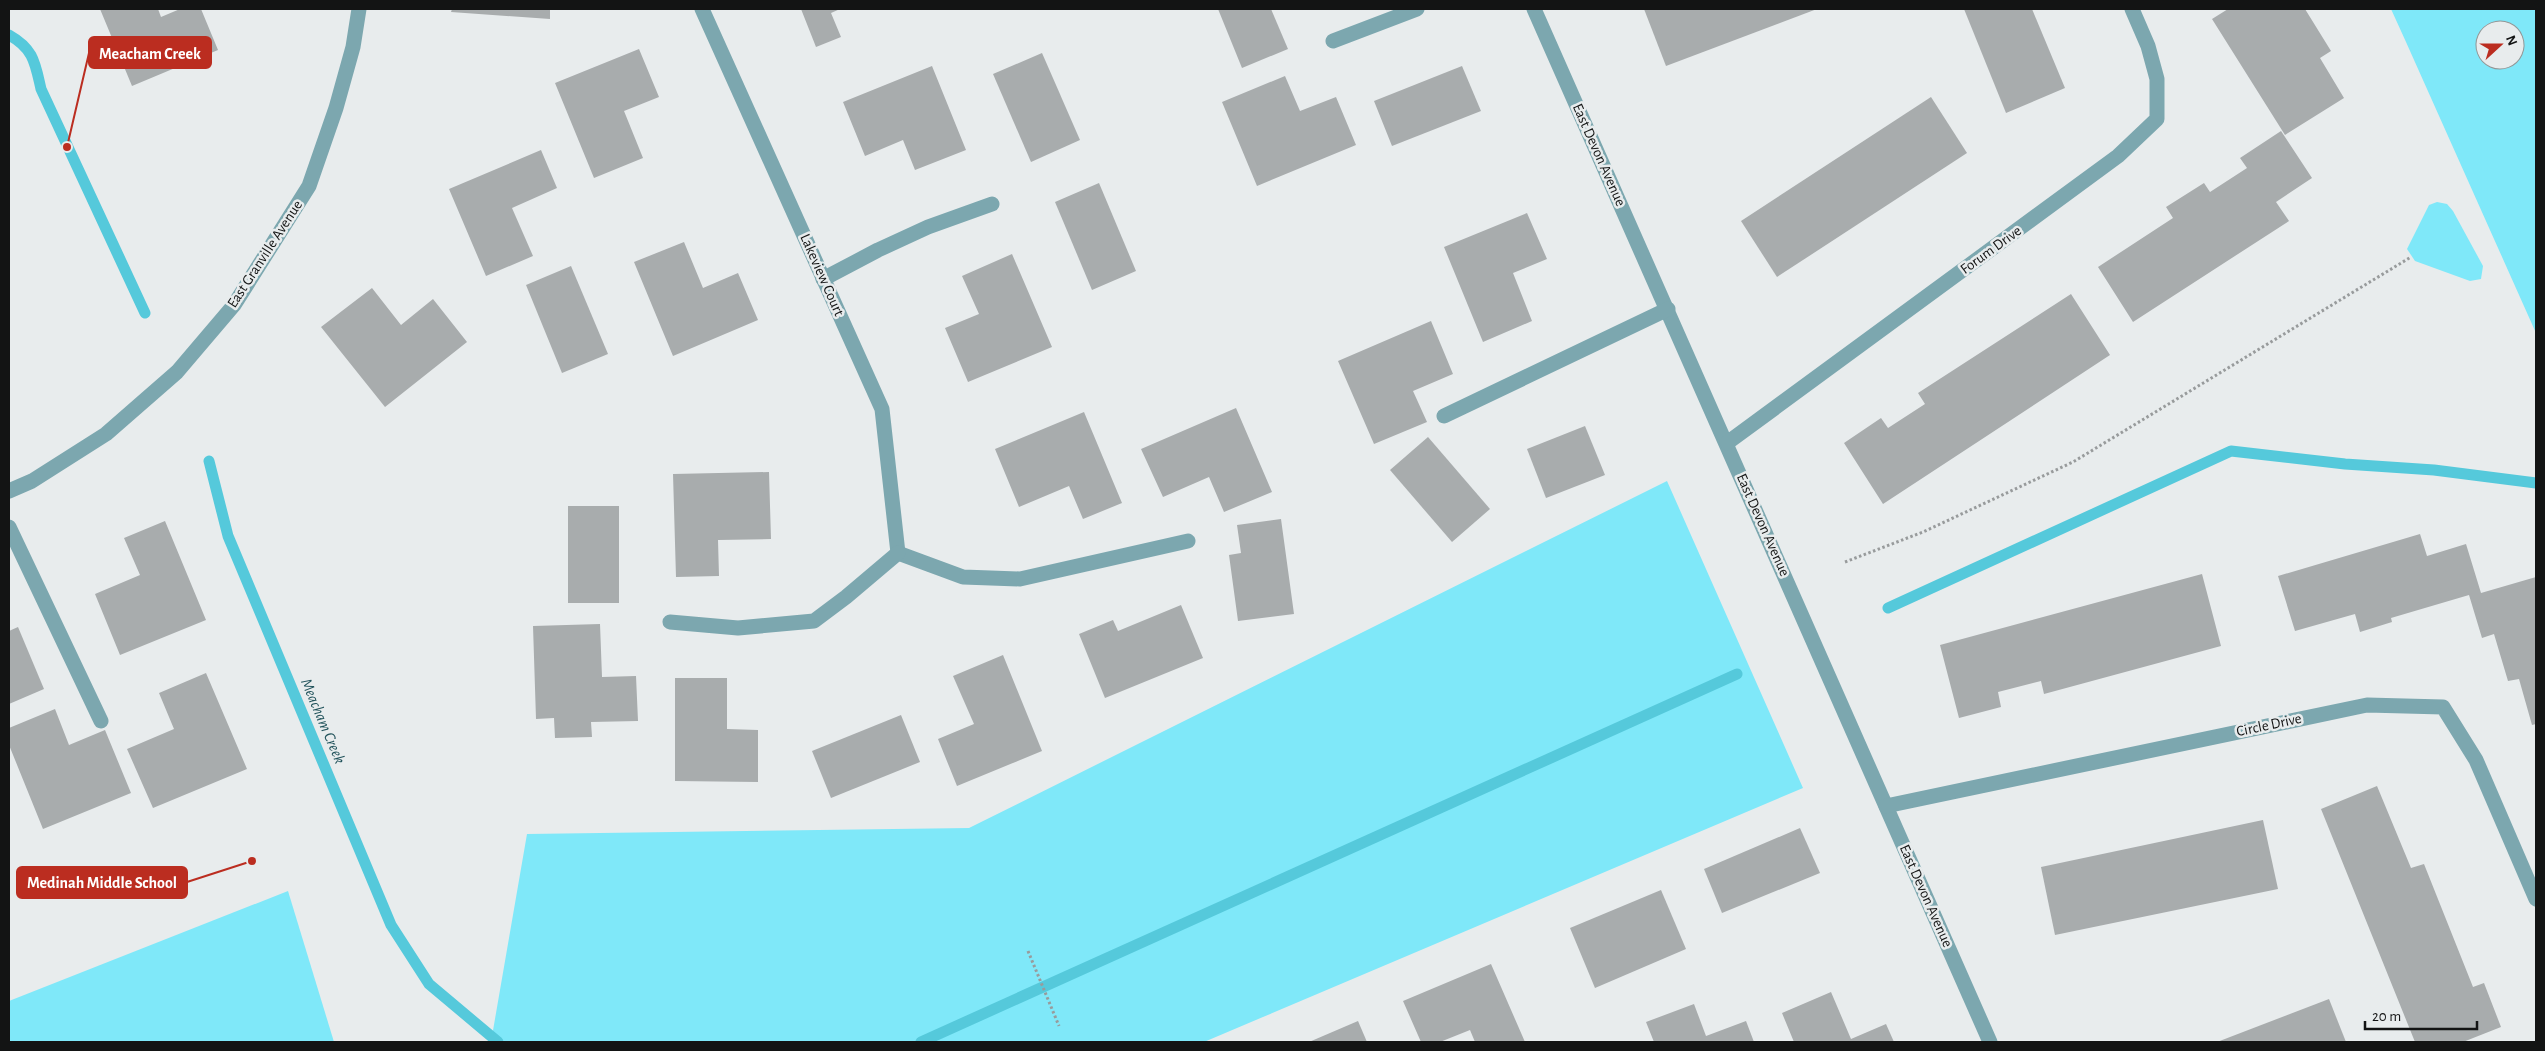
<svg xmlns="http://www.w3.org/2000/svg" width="2545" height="1051" font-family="'Alegreya Sans',sans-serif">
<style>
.green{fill:#7fe8f9;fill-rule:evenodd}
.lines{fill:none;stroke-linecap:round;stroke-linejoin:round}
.stream{stroke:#55c9db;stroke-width:11}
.building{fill:#a8acad}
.path{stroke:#989b9c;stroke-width:3;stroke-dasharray:2.5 2.5;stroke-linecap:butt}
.minor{stroke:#7ca7af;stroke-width:15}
.labels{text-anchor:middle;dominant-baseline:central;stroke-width:5;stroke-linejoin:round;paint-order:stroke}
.street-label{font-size:15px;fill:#131414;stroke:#e8eced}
.water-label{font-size:16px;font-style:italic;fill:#23545c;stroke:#e8eced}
.leader{fill:none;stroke:#bb2d20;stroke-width:2}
.callout-dot{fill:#bb2d20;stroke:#e8eced;stroke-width:2}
.callout{fill:#bb2d20;stroke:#bb2d20;stroke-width:2}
.callout-label{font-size:16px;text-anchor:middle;font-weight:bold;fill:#fff}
</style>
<rect width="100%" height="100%" fill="#e8eced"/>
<g class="green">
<path d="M 2391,9 L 2536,9 L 2536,333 L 2406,42 ZM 2485,30 L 2515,30 L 2515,60 L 2485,60 Z"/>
<polygon points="2437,202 2447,204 2453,211 2483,266 2481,279 2470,281 2415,261 2407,249 2429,205"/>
<polygon points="1667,481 1803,788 1204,1042 491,1042 527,834 969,828"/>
<polygon points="288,891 334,1042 9,1042 9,1001"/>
</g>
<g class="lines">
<g class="stream">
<path d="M 9,35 C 34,49 35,63 41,89 L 145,313"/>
<polyline points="209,461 228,536 391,925 429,984 498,1042"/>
<polyline points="1888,608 2231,451 2345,464 2434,470 2536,483"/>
<polyline points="921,1042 1737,674"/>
</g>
</g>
<g class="building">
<polygon points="100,9 158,9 161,17 180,9 201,9 218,50 132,86"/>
<polygon points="452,9 550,9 550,19 451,12"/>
<polygon points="801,9 840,9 831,13 841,37 816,47"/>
<polygon points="1218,9 1271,9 1288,49 1242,68"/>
<polygon points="1644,9 1817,9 1666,66"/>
<polygon points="1964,9 2032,9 2065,88 2006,113"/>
<polygon points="2228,9 2305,9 2331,51 2320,58 2344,98 2285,135 2212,19"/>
<polygon points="639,49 659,97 624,111 643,158 594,178 555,83"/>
<polygon points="1042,53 1080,140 1031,162 993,74"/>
<polygon points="932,66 966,150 915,170 903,140 865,156 843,102"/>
<polygon points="1462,66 1481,111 1392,146 1374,101"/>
<polygon points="1285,76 1300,111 1336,97 1356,145 1257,186 1222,102"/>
<polygon points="1931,97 1967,153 1777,277 1741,221"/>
<polygon points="2281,131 2312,178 2276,202 2289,221 2133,322 2098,267 2173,218 2166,207 2204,183 2210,192 2247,168 2240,158"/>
<polygon points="541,150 557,188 512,208 533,256 486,276 449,189"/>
<polygon points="1099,183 1136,271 1092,290 1055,202"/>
<polygon points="1527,213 1547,259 1513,273 1532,321 1483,342 1444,247"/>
<polygon points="684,242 703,288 738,273 758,320 673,356 634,262"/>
<polygon points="1012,254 1052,347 968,382 945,328 979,314 962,276"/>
<polygon points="571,266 608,354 562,373 526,285"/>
<polygon points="372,288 401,325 433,299 467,342 385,407 321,327"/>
<polygon points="2071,294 2110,355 1883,504 1844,443 1881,418 1888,428 1925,404 1918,393"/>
<polygon points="1431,321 1453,374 1413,391 1427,422 1374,444 1338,361"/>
<polygon points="1236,408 1272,492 1224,512 1209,477 1163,497 1141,449"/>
<polygon points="1084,412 1122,503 1083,519 1069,486 1019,507 995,449"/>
<polygon points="1585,426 1605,475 1546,498 1527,449"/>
<polygon points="1428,437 1490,509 1452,542 1390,470"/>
<polygon points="769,472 771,539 718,540 719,576 676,577 673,474"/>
<rect x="568" y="506" width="51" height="97"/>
<polygon points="1281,519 1294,614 1238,621 1229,555 1241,553 1237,525"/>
<polygon points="165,521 206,620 120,655 95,594 140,575 124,538"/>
<polygon points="2420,534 2427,556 2466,544 2481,593 2536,577 2536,724 2532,725 2519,679 2508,681 2494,634 2482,638 2469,595 2391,618 2392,622 2360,632 2355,614 2295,631 2278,576"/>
<polygon points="2202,574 2221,646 2044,694 2041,681 1998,692 2001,707 1959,718 1940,645"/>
<polygon points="1181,605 1203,658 1105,698 1079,634 1113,620 1118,631"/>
<polygon points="600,624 602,677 636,676 638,721 591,722 592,737 555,738 554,718 536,719 533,626"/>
<polygon points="18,627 44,689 9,704 9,631"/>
<polygon points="1003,655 1042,751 957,786 938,739 974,724 953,676"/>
<polygon points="206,673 247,769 153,808 127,749 174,729 159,693"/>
<polygon points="675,678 727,678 727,729 758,730 758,782 675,781"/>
<polygon points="55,709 69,745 105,730 131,793 43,829 9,745 9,728"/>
<polygon points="901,715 920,762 831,798 812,751"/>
<polygon points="2377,786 2411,868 2424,864 2473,987 2484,983 2501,1027 2463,1042 2415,1042 2321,809"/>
<polygon points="2263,820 2278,889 2055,935 2041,867"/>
<polygon points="1800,828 1820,873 1722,913 1704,869"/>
<polygon points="1661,890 1686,949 1595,988 1570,928"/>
<polygon points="1491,964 1525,1042 1475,1042 1470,1030 1440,1042 1421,1042 1403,1001"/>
<polygon points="1831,992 1851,1039 1886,1024 1894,1042 1794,1042 1782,1013"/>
<polygon points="2329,999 2346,1042 2217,1042"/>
<polygon points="1694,1004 1706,1036 1746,1021 1754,1042 1654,1042 1646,1022"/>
<polygon points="1358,1021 1367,1042 1309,1042"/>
</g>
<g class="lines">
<g class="path">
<polyline points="1845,562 1923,532 2073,462 2411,257"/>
<polyline points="1028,951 1059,1026"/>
</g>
<g class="minor">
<polyline points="702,9 882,409 898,553"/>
<polyline points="1534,9 1990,1042"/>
<polyline points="1333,41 1417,9"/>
<polyline points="823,279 878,250 928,227 992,204"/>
<polyline points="1444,416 1668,309"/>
<polyline points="1727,443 2118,156 2157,119 2157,79 2148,46 2132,9"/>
<polyline points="9,491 32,481 106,434 177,372 234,305 309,186 336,108 353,47 359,9"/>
<polyline points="9,527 101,721"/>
<polyline points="898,553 963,577 1020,579 1188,541"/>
<polyline points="670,622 738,628 814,621 846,597 898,553"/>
<polyline points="1886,806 2367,705 2443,707 2476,760 2536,899"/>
</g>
</g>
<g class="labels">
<g class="street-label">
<text transform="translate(1599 155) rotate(66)">East Devon Avenue</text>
<text transform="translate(1991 250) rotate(-36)">Forum Drive</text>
<text transform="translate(265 254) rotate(-57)">East Granville Avenue</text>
<text transform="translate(822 275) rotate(66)">Lakeview Court</text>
<text transform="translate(1763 525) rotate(66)">East Devon Avenue</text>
<text transform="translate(2269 725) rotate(-12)">Circle Drive</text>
<text transform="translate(1926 896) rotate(66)">East Devon Avenue</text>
</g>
<g class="water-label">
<text transform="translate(323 721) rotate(67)">Meacham Creek</text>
</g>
</g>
<path class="leader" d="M67 147L89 53M252 861L187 882"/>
<g class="callout-dot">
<circle cx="67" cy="147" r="5"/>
<circle cx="252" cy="861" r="5"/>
</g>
<g class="callout">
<rect x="89" y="37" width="122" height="31" rx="5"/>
<rect x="17" y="867" width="170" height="31" rx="5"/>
</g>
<g class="callout-label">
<text x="150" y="59">Meacham Creek</text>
<text x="102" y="888">Medinah Middle School</text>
</g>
<rect width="2545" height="1051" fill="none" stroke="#131414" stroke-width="20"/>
<g transform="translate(2500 45) rotate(69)"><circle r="24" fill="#e8eced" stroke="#939696"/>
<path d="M0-4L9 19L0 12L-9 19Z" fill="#bb2d20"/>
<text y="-8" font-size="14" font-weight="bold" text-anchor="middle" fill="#131414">N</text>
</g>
<path d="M2365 1021v8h112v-8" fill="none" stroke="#131414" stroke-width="2.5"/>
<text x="2372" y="1021" font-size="15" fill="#131414" stroke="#e8eced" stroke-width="4" paint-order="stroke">20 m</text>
</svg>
